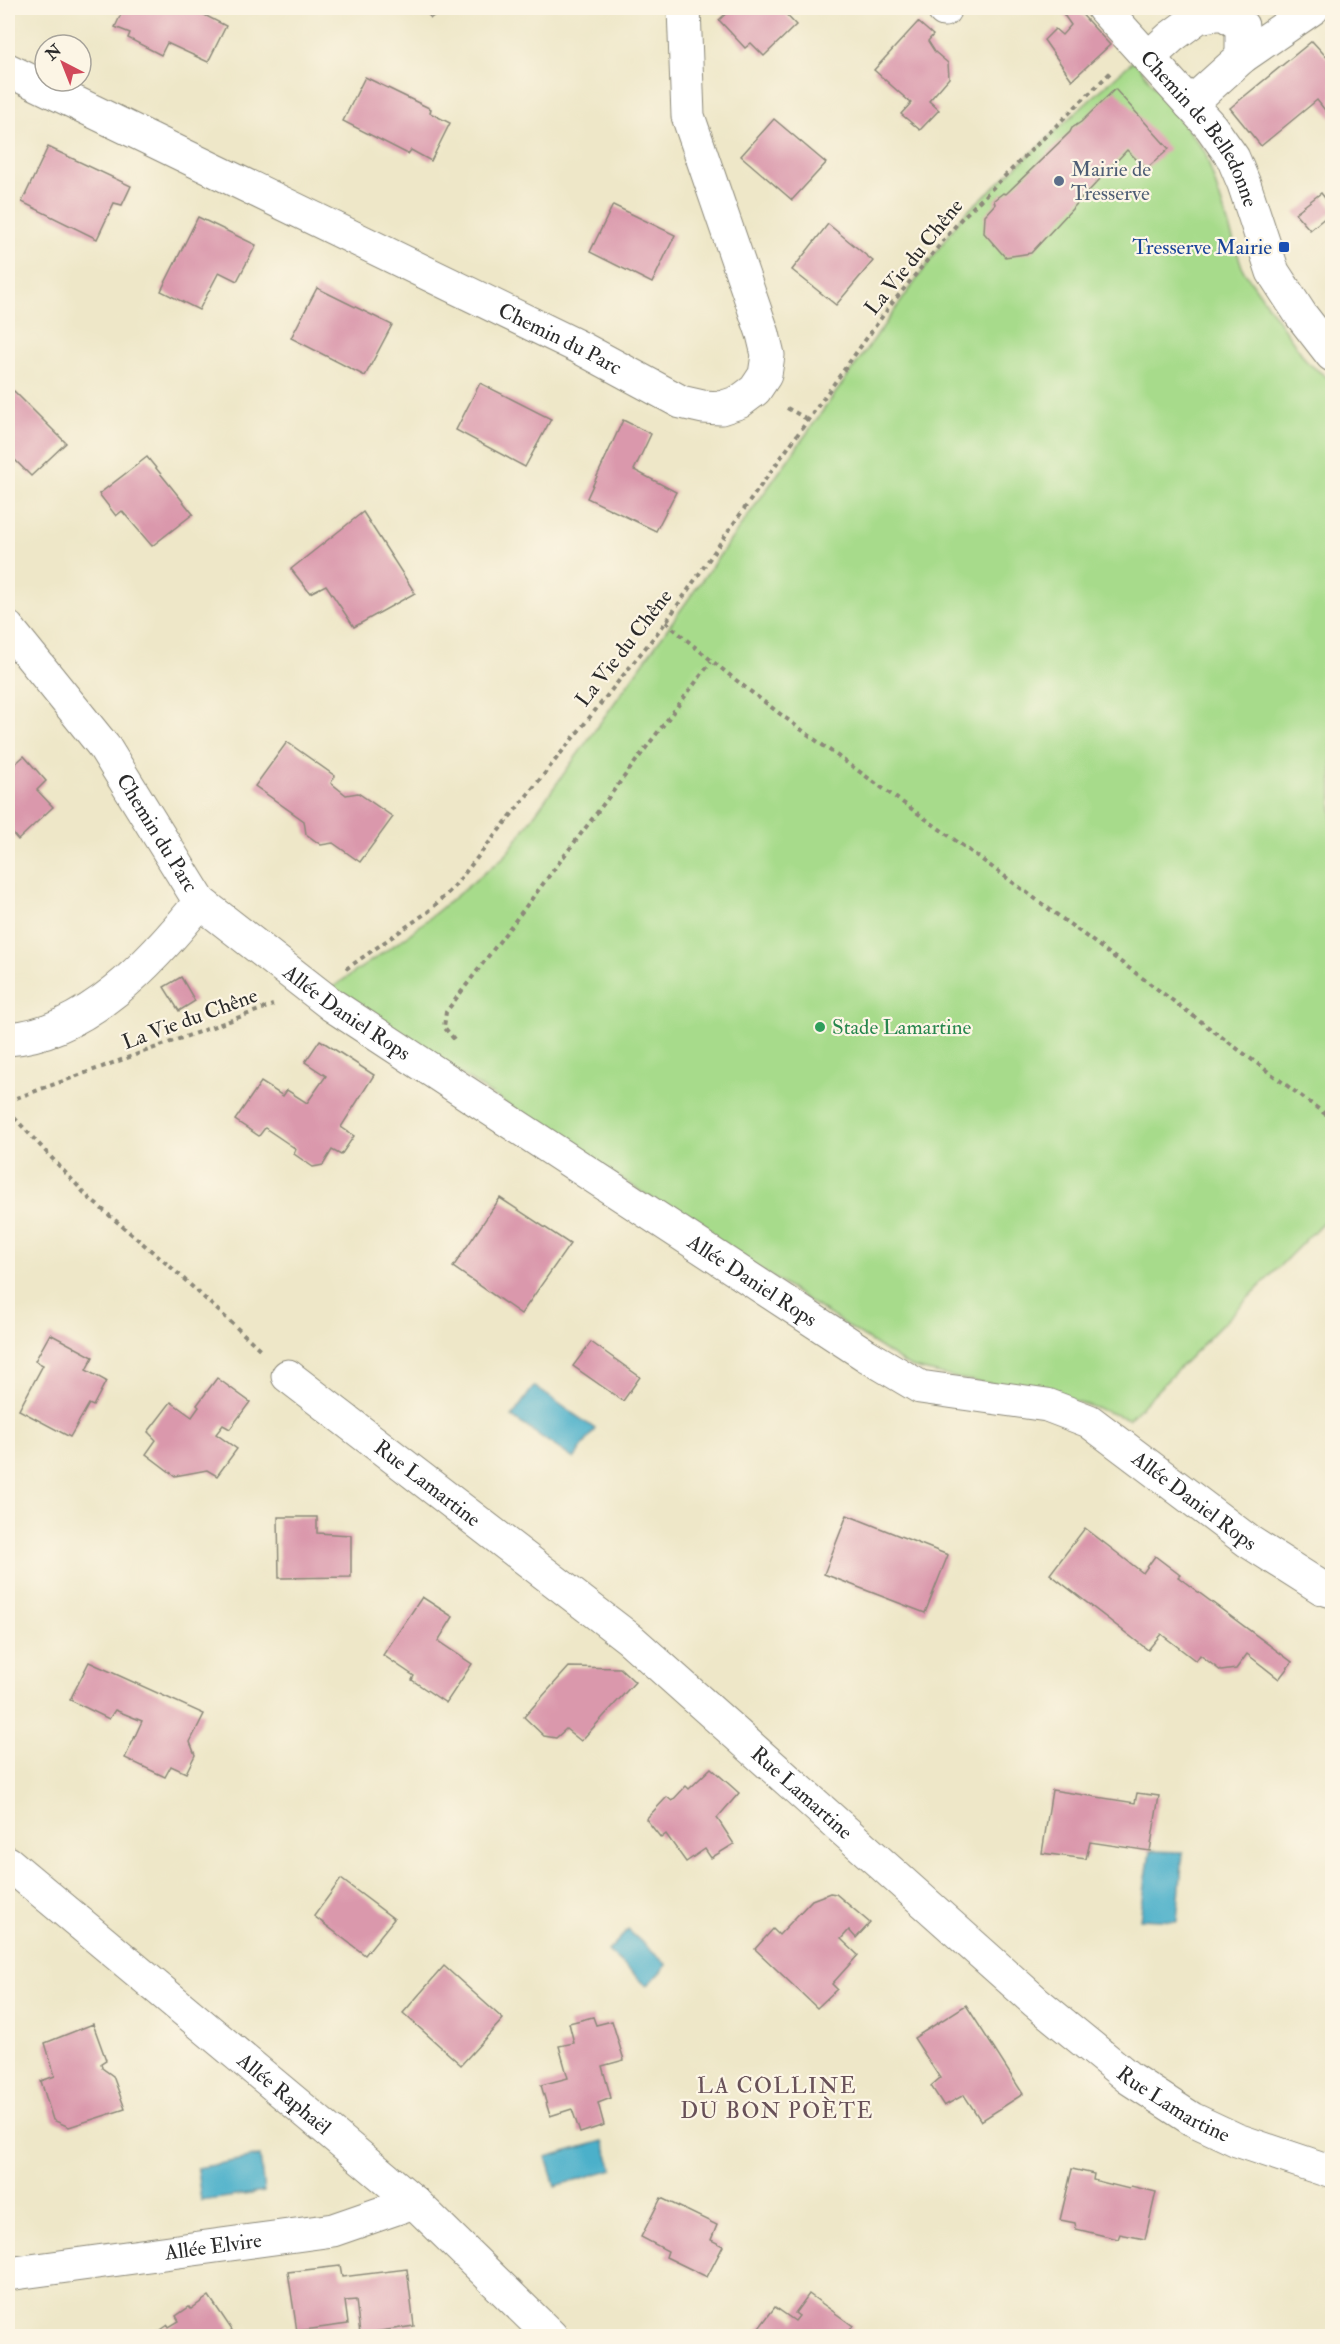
<svg xmlns="http://www.w3.org/2000/svg" width="1340" height="2344" font-family="'IM FELL Double Pica',serif">
<style>
.green{fill:#a7db8b;stroke:#69835b;stroke-width:1.5}
.water{fill:#4bb0ca;stroke:#3b6e7a;stroke-width:1.5}
.building{fill:#da98ac}
.lines{fill:none;stroke-linecap:round;stroke-linejoin:round}
.minor-casing{stroke:#8c897a;stroke-width:35}
.path{stroke:#8c897a;stroke-width:4;stroke-dasharray:4.5 4.5;stroke-linecap:butt}
.minor{stroke:#fff;stroke-width:33}
.service-dot{fill:#5c6f8a;stroke:#fcf5e5;stroke-width:2}
.transit-dot{fill:#1a4fb4;stroke:#fcf5e5;stroke-width:2}
.leisure-dot{fill:#2e9e5b;stroke:#fcf5e5;stroke-width:2}
.labels{text-anchor:middle;dominant-baseline:central;stroke-width:4.5;stroke-linejoin:round;paint-order:stroke}
.street-label{font-size:21px;fill:#2b2b2b;stroke:#fcf5e5}
.service-label{font-size:21px;fill:#4e5e75;stroke:#fcf5e5;text-anchor:start}
.transit-label{font-size:21px;fill:#164399;stroke:#fcf5e5;text-anchor:end}
.leisure-label{font-size:21px;fill:#27864d;stroke:#fcf5e5;text-anchor:start}
.neighbourhood-label{font-size:22px;letter-spacing:1.5px;fill:#685158;stroke:#fcf5e5}
</style>
<rect width="100%" height="100%" fill="#fcf5e5"/>
<filter id="ink" filterUnits="userSpaceOnUse"><feTurbulence type="fractalNoise" baseFrequency=".0167" numOctaves="2"/><feDisplacementMap in="SourceGraphic" scale="12" xChannelSelector="R" yChannelSelector="G"/><feConvolveMatrix kernelMatrix="1 2 1 2 8 2 1 2 1" color-interpolation-filters="sRGB"/></filter>
<filter id="wash" filterUnits="userSpaceOnUse"><feTurbulence type="fractalNoise" baseFrequency=".008" numOctaves="4" result="noise"/><feDisplacementMap in="SourceGraphic" scale="24" xChannelSelector="R" yChannelSelector="G"/><feGaussianBlur stdDeviation="1.35" result="paint"/><feColorMatrix in="noise" values="0 0 0 0 0 0 0 0 0 0 0 0 0 0 0 0 0 1.4 0 .05"/><feComposite in="paint" operator="in"/></filter>
<g filter="url(#wash)">
<rect width="100%" height="100%" fill="#eee7c8"/>
<polygon class="green" points="1134,60 1205,152 1243,270 1308,363 1332,381 1332,1213 1129,1419 1050,1393 961,1379 910,1367 330,989 406,937 505,856 962,216"/>
<g class="water">
<polygon points="534,1386 595,1429 574,1459 512,1417"/>
<polygon points="1150,1851 1183,1852 1177,1921 1140,1919"/>
<polygon points="628,1930 667,1965 647,1986 608,1951"/>
<polygon points="603,2141 613,2169 555,2186 546,2157"/>
<polygon points="260,2156 264,2192 201,2201 197,2168"/>
</g>
<g id="blocks">
<g class="building">
<polygon points="124,8 191,8 226,26 208,62 167,43 161,55 128,38 130,33 115,27"/>
<polygon points="422,8 444,8 431,18"/>
<polygon points="732,8 780,8 796,25 764,56 751,43 745,48 719,20"/>
<polygon points="1072,8 1076,8 1110,45 1072,80 1044,40 1055,29 1062,35 1071,25 1064,15"/>
<polygon points="918,22 933,35 928,41 935,52 948,63 949,78 929,101 939,110 920,130 901,114 911,103 874,70"/>
<polygon points="1312,41 1332,63 1332,119 1317,100 1261,146 1230,108"/>
<polygon points="365,77 431,109 430,113 450,123 431,161 411,150 408,154 343,121"/>
<polygon points="1115,89 1169,149 1146,169 1127,150 1031,253 1005,257 984,233 985,215 995,204 994,200 1003,193 1006,194 1070,132 1072,128 1081,122"/>
<polygon points="774,119 826,163 792,200 741,156"/>
<polygon points="48,147 131,186 122,205 114,203 97,239 22,202"/>
<polygon points="1321,193 1332,207 1332,212 1310,230 1295,213"/>
<polygon points="613,205 675,235 652,283 590,252"/>
<polygon points="198,217 256,245 237,281 219,272 199,310 161,291"/>
<polygon points="828,224 873,261 836,305 792,270"/>
<polygon points="317,288 392,325 365,376 291,338"/>
<polygon points="480,383 551,419 525,467 456,430"/>
<polygon points="14,391 66,443 31,476 8,453 8,397"/>
<polygon points="623,420 651,434 634,470 676,492 656,531 587,498"/>
<polygon points="147,457 193,514 152,546 122,511 116,516 99,494"/>
<polygon points="363,512 415,593 354,627 326,585 310,593 291,569"/>
<polygon points="287,742 335,776 331,783 346,795 358,793 393,817 360,862 333,843 321,845 306,834 304,821 255,786"/>
<polygon points="24,756 46,781 37,790 53,807 18,840 8,828 8,758 14,765"/>
<polygon points="181,977 195,1001 179,1011 164,987"/>
<polygon points="320,1040 374,1075 341,1127 354,1136 341,1155 332,1150 323,1165 313,1167 294,1154 296,1149 265,1128 259,1136 235,1120 261,1082 283,1096 287,1090 307,1103 326,1076 305,1062"/>
<polygon points="500,1198 570,1244 521,1314 453,1267"/>
<polygon points="50,1334 93,1357 86,1370 106,1381 93,1406 89,1404 70,1437 19,1410 43,1365 35,1361"/>
<polygon points="591,1342 640,1377 623,1401 573,1366"/>
<polygon points="217,1378 250,1402 230,1429 223,1425 216,1434 237,1449 217,1476 207,1470 175,1476 146,1454 156,1440 148,1432 171,1402 192,1417 199,1407 197,1405"/>
<polygon points="847,1515 948,1555 925,1613 824,1574"/>
<polygon points="278,1517 317,1517 317,1533 351,1535 351,1577 279,1578"/>
<polygon points="1085,1528 1143,1573 1155,1556 1180,1575 1178,1577 1292,1662 1279,1679 1247,1654 1236,1669 1221,1671 1200,1655 1196,1661 1161,1634 1148,1650 1050,1574"/>
<polygon points="422,1597 453,1617 438,1641 472,1664 446,1703 412,1680 414,1676 383,1655"/>
<polygon points="89,1662 204,1714 190,1742 195,1755 186,1773 171,1766 165,1777 125,1758 142,1721 115,1710 109,1719 70,1700"/>
<polygon points="569,1667 620,1668 635,1682 581,1741 566,1729 556,1738 544,1736 524,1717"/>
<polygon points="711,1768 739,1793 717,1818 734,1844 711,1858 705,1849 686,1862 666,1834 661,1838 646,1819 667,1797 672,1801 686,1786 689,1789"/>
<polygon points="1052,1790 1135,1803 1137,1793 1159,1796 1150,1851 1090,1842 1086,1859 1042,1853"/>
<polygon points="341,1879 394,1919 365,1955 314,1916"/>
<polygon points="830,1893 836,1894 870,1923 856,1938 849,1930 841,1939 858,1955 832,1984 837,1989 817,2008 755,1949 773,1929 779,1935 812,1900"/>
<polygon points="444,1966 503,2019 461,2065 403,2013"/>
<polygon points="966,2005 1023,2094 981,2121 964,2095 944,2106 931,2086 940,2078 914,2038"/>
<polygon points="593,2017 596,2025 612,2021 624,2060 602,2066 611,2098 598,2103 604,2125 580,2133 572,2109 550,2116 541,2085 568,2078 559,2046 574,2043 569,2023"/>
<polygon points="93,2024 106,2060 101,2063 102,2068 113,2076 125,2109 69,2127 53,2120 41,2081 55,2076 45,2043"/>
<polygon points="1072,2169 1094,2174 1093,2180 1129,2189 1131,2186 1156,2192 1145,2239 1120,2234 1118,2239 1076,2229 1075,2223 1060,2220"/>
<polygon points="661,2198 717,2225 711,2240 723,2246 707,2277 666,2257 668,2251 641,2237"/>
<polygon points="340,2266 342,2277 407,2269 414,2326 360,2334 356,2300 345,2301 348,2324 297,2331 288,2272"/>
<polygon points="809,2294 853,2326 846,2336 753,2336 775,2307 795,2321 799,2316 795,2313"/>
<polygon points="209,2296 232,2330 228,2333 230,2336 157,2336 155,2334 168,2325 169,2327 179,2321 176,2316 189,2307 191,2309"/>
</g>
</g>
</g>
<g filter="url(#ink)">
<use href="#blocks" fill-opacity="0" stroke="#8c897a" stroke-width="1.5"/>
<g class="lines">
<g class="minor-casing">
<g id="minor">
<path id="s1" d="M 1103,8 L 1211,127 L 1233,158 L 1244,184 L 1273,272 L 1301,315 L 1332,355"/>
<polyline points="944,10 945,8"/>
<polyline points="1149,57 1171,37 1198,17 1223,13 1242,26 1242,57"/>
<path id="s2" d="M 8,70 L 581,348 L 681,402 L 703,407 L 721,408 L 739,402 L 755,390 L 765,375 L 768,355 L 763,334 L 688,116 L 684,8"/>
<polyline points="1190,104 1242,57 1313,8"/>
<path id="s3" d="M 8,628 L 105,748 L 200,902 C 154,960 86,1034 8,1039"/>
<path id="s4" d="M 200,902 L 332,1005 L 866,1355 L 920,1387 L 1047,1405 L 1089,1421 L 1248,1541 L 1322,1588 L 1332,1591"/>
<path id="s5" d="M 288,1376 L 630,1639 L 1036,2002 L 1129,2078 L 1192,2119 L 1237,2140 L 1332,2172"/>
<path id="s6" d="M 8,1863 L 414,2202 L 551,2336"/>
<path id="s7" d="M 8,2274 L 333,2230 L 414,2202"/>
</g>
</g>
<g class="path">
<polyline points="787,408 809,420"/>
<path d="M 666,622 C 759,704 863,773 963,846 C 1087,936 1209,1028 1332,1119"/>
<polyline points="346,969 429,911 452,889 666,622 734,523 889,307 961,219 1112,71"/>
<polyline points="454,1039 444,1027 446,1012 711,662"/>
<polyline points="8,1101 273,1005"/>
<polyline points="8,1111 90,1199 173,1269 262,1351"/>
</g>
<use href="#minor" class="minor"/>
</g>
</g>
<circle class="service-dot" cx="1059" cy="181" r="6"/>
<rect class="transit-dot" x="1278" y="241" width="12" height="12" rx="3"/>
<circle class="leisure-dot" cx="820" cy="1027" r="6"/>
<g class="labels">
<g class="street-label">
<text stroke="none"><textPath href="#s1" startOffset="156">Chemin de Belledonne</textPath></text>
<text transform="translate(914 257) rotate(-51)">La Vie du Chêne</text>
<text stroke="none"><textPath href="#s2" startOffset="614">Chemin du Parc</textPath></text>
<text transform="translate(624 648) rotate(-52)">La Vie du Chêne</text>
<text stroke="none"><textPath href="#s3" startOffset="254">Chemin du Parc</textPath></text>
<text stroke="none"><textPath href="#s4" startOffset="184">Allée Daniel Rops</textPath></text>
<text transform="translate(190 1019) rotate(-20)">La Vie du Chêne</text>
<text stroke="none"><textPath href="#s4" startOffset="670">Allée Daniel Rops</textPath></text>
<text stroke="none"><textPath href="#s5" startOffset="176">Rue Lamartine</textPath></text>
<text stroke="none"><textPath href="#s4" startOffset="1174">Allée Daniel Rops</textPath></text>
<text stroke="none"><textPath href="#s5" startOffset="662">Rue Lamartine</textPath></text>
<text stroke="none"><textPath href="#s6" startOffset="360">Allée Raphaël</textPath></text>
<text stroke="none"><textPath href="#s5" startOffset="1148">Rue Lamartine</textPath></text>
<text stroke="none"><textPath href="#s7" startOffset="207">Allée Elvire</textPath></text>
</g>
<g class="service-label">
<text x="1071" y="169">Mairie de<tspan x="1071" dy="24">Tresserve</tspan></text>
</g>
<g class="transit-label">
<text x="1272" y="247">Tresserve Mairie</text>
</g>
<g class="leisure-label">
<text x="832" y="1027">Stade Lamartine</text>
</g>
<g class="neighbourhood-label">
<text x="777" y="2086">LA COLLINE<tspan x="777" dy="25">DU BON POÈTE</tspan></text>
</g>
</g>
<rect width="1340" height="2344" fill="none" stroke="#fcf5e5" stroke-width="30"/>
<g transform="translate(63 63) rotate(318)"><circle r="28" fill="#fcf5e5" stroke="#a8a49b" stroke-width="1.5"/>
<path d="M0-4.5L10 22L0 15L-10 22Z" fill="#d1495b"/>
<text y="-9" font-size="16" font-weight="bold" text-anchor="middle" fill="#2b2b2b">N</text>
</g>
</svg>
